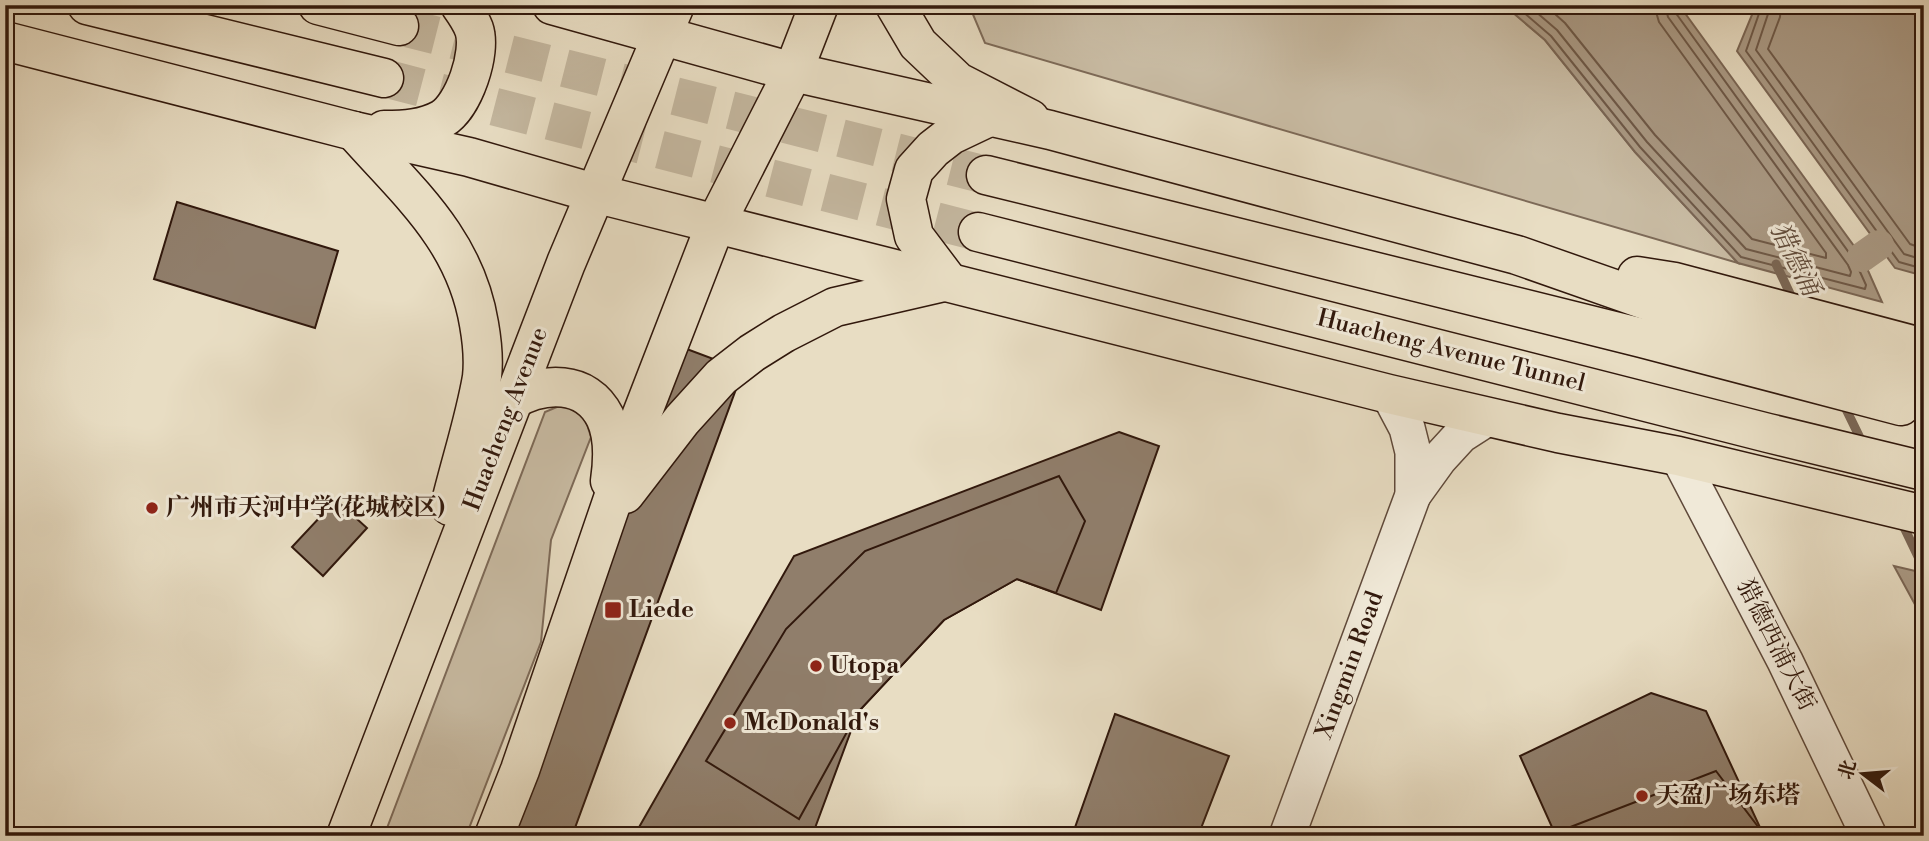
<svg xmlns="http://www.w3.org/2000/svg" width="1929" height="841" font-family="'Libre Bodoni','Noto Serif SC',serif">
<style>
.green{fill:#c9bca4;stroke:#7d6a58;stroke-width:2}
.water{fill:#aa9a85;stroke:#7a6655;stroke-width:2}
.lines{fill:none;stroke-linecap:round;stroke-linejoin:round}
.shore{stroke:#6e5948;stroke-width:2}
.stream{stroke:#7a6655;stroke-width:9}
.canal{stroke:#aa9a85;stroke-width:30}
.building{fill:#907e6b;stroke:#31180c;stroke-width:2}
.trunk-tunnel{stroke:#c3b69e;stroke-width:38;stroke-dasharray:38 19;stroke-linecap:butt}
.tertiary-casing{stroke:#5f493a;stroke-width:38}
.primary-casing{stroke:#31180c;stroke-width:41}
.trunk-casing{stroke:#31180c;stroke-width:41}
.tertiary{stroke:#f0e9d8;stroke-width:35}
.primary{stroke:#e8ddc3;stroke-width:38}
.trunk{stroke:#e8ddc3;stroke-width:38}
.poi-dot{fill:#8f2418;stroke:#f0e9d8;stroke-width:2.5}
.labels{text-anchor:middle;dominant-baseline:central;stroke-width:6;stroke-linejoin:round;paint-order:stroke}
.street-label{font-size:24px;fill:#31180c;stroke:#f0e9d8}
.poi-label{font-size:24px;font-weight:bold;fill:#31180c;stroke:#f0e9d8;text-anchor:start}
.water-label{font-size:26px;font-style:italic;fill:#614c3c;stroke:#f0e9d8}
</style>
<rect width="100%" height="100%" fill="#e8ddc3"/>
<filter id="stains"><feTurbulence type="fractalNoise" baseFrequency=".00286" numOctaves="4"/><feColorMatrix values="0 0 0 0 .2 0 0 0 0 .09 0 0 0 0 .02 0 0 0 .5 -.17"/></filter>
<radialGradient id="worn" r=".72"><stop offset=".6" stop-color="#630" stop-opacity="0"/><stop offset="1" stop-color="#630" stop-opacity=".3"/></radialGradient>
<g class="green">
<polygon points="969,5 1504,5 1545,40 1635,152 1738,263 985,43"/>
<polygon points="564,404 582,409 591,437 551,540 541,642 466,836 384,836 545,412"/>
</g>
<g class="water">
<polygon points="1504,5 1679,5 1862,257 1882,302 1738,263 1635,152 1545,40"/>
<polygon points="1756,5 1910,5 1924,28 1924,276 1895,268 1737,51"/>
<polygon points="1894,566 1924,573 1924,621"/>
</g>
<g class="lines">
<g class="shore">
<polyline points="1515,5 1551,36 1640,147 1741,257 1865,289 1866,285 1855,261 1675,12 1673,5"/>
<polyline points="1528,5 1557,30 1647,142 1746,249 1850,276 1851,272 1848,265 1668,17 1665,5"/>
<polyline points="1545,5 1565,23 1655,135 1752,239 1826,258 1826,253 1659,22 1654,5"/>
<polyline points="1762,5 1746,51 1899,262 1924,269"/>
<polyline points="1771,5 1756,50 1904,254 1924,260"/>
<polyline points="1781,5 1780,17 1768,49 1910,244 1924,249"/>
</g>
<g class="stream">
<polyline points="1776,264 1794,302"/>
<polyline points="1843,403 1863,444"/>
<polyline points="1900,519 1924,569"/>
</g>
<polyline class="canal" points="1862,257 1879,245"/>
</g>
<g class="building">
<polygon points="177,202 338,251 315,328 154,279"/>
<polygon points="668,342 743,370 572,836 486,836"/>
<polygon points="1119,432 1159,446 1101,610 1017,579 944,620 858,712 812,836 634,836 794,556"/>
<polygon points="1059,476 1085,521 1056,593 1017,579 944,620 858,712 799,819 706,761 786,629 865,551"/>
<polygon points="336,500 367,528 323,576 292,547"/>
<polygon points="1651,693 1706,711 1764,836 1556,836 1520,756"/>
<polygon points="1115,714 1229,756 1198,836 1072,836"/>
<polygon points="1716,771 1765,836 1547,836"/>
</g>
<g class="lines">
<g class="trunk-tunnel">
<polyline points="399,26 986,175"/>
<polyline points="384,78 978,232"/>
</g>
<g class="tertiary-casing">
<g id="tertiary">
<polyline points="1678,456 1785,661 1869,836"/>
<polyline points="1413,495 1439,459 1461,435 1489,417"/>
<polyline points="1287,836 1413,495 1413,452 1407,428 1389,394"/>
</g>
</g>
<g class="primary-casing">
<g id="primary">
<polyline points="895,5 918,44 958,82 1030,119"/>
<path d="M 354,131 C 408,192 465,239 479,324 C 482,341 484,359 482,377 C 475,419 460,464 450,506"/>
<path d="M 512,400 C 543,382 586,379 605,417 C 614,436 613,460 610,481"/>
<polyline points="625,494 682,420 721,377 752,353 784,333 835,307 948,281"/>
<polyline points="346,836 566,263 675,5"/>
<polyline points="494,836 520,770 642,414 716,223 793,72 819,5"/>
</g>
</g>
<g class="trunk-casing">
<g id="trunk">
<polyline points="87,5 384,78"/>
<polyline points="318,5 399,26"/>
<polyline points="552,5 793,72 1050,130 1517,255 1694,317 1924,386"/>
<polyline points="5,41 354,131 469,157 594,193 1389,394 1558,433 1678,456 1924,515"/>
<path d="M 384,130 C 404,130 424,129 442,119 C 464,106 482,52 474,29 C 471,21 465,12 460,5"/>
<polyline points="986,175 1642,338 1901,406"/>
<polyline points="978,232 1768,433 1924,471"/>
<polyline points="1637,276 1675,282 1924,348"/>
<polyline points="948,281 914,236 906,199 914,170 933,149 951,135 991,116"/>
</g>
</g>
<use href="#tertiary" class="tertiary"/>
<use href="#primary" class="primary"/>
<use href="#trunk" class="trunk"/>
</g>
<g class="poi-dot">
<circle cx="152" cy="508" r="7"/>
<rect x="604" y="601" width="18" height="18" rx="3.5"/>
<circle cx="816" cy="666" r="7"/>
<circle cx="730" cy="723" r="7"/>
<circle cx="1642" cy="796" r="7"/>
</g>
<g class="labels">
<g class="street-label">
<text transform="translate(1451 351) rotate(14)">Huacheng Avenue Tunnel</text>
<text transform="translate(506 419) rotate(-69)">Huacheng Avenue</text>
<text transform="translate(1776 645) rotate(63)">猎德西浦大街</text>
<text transform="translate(1350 665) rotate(-70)">Xingmin Road</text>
</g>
<g class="poi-label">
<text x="166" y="508">广州市天河中学(花城校区)</text>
<text x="629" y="610">Liede</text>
<text x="830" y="666">Utopa</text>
<text x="744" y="723">McDonald's</text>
<text x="1656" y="796">天盈广场东塔</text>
</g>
<g class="water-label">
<text transform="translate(1795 259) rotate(63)">猎德涌</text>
</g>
</g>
<rect width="1929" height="841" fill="none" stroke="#e8ddc3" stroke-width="28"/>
<rect x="7" y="7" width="1915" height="827" fill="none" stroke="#31180c" stroke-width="3.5"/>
<rect x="14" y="14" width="1901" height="813" fill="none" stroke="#31180c" stroke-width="2"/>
<g transform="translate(1863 774) rotate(286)" stroke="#f0e9d8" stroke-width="5" paint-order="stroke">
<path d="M0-5L12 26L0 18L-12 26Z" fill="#31180c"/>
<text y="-10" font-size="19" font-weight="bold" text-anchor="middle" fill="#31180c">北</text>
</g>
<rect width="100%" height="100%" filter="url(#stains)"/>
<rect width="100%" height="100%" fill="url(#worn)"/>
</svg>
